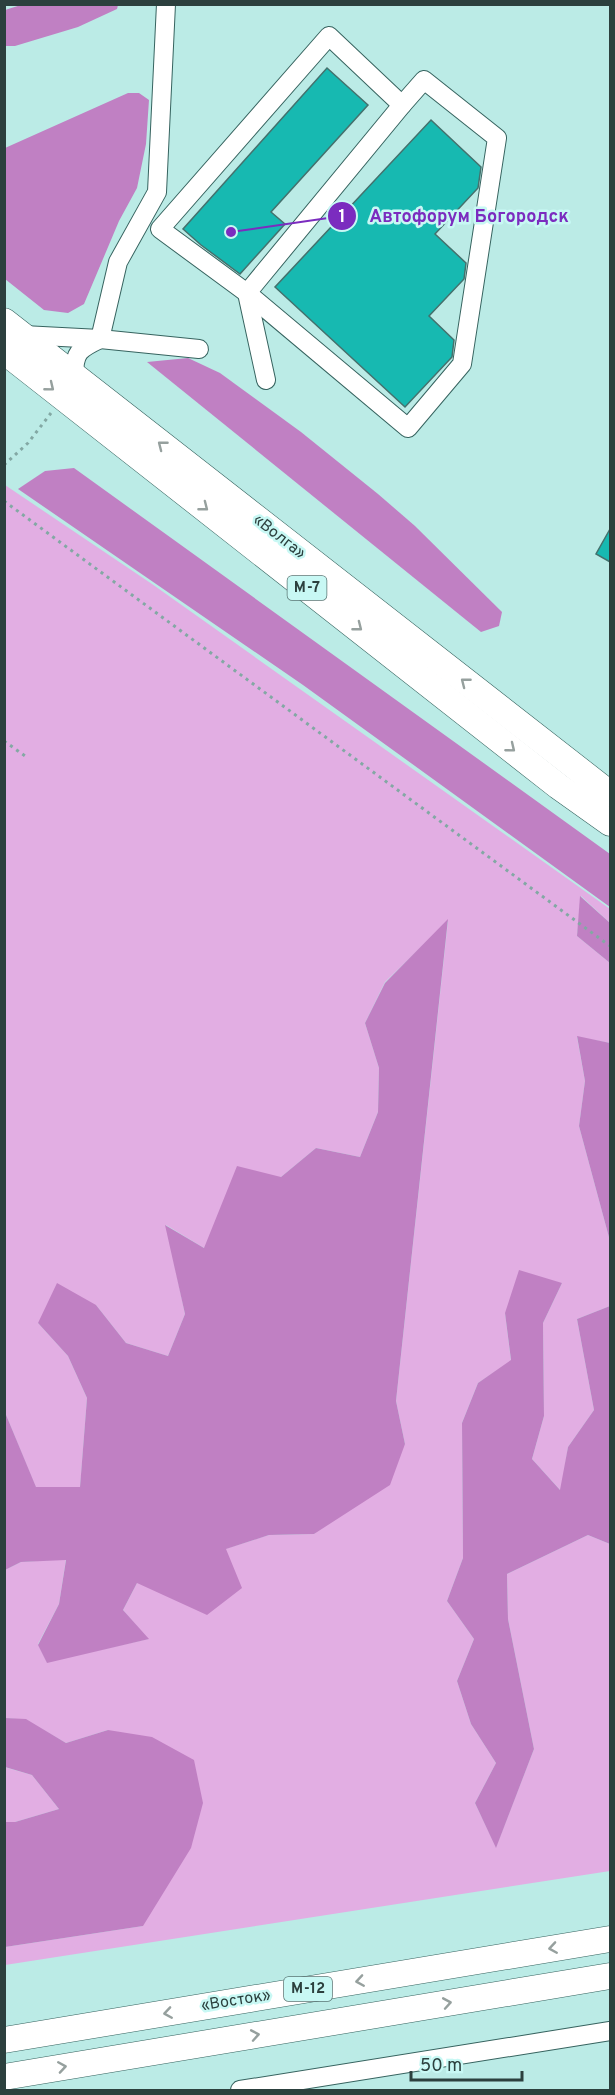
<svg xmlns="http://www.w3.org/2000/svg" width="615" height="2095" font-family="Overpass,sans-serif">
<style>
.green{fill:#e2aee3}
.forest{fill:#c080c3}
.building{fill:#17b9b1;stroke:#44716d;stroke-width:1.5}
.lines{fill:none;stroke-linecap:round;stroke-linejoin:round}
.minor-casing{stroke:#36635f;stroke-width:20}
.highway-casing{stroke:#36635f;stroke-width:27}
.path{stroke:#83a8a4;stroke-width:3;stroke-dasharray:3 4.5;stroke-linecap:butt}
.minor{stroke:#fff;stroke-width:18}
.highway{stroke:#fff;stroke-width:26}
.oneway{stroke:#96a09e}
.labels{text-anchor:middle;dominant-baseline:central;stroke-width:5;stroke-linejoin:round;paint-order:stroke}
.shield{fill:#c8f8f4;stroke:#5b7775;stroke-width:1.5}
.shield-label{font-size:15px;font-weight:bold;fill:#2c403e}
.street-label{font-size:16px;fill:#2c403e;stroke:#c8f8f4}
.leader{fill:none;stroke:#7b2cbf;stroke-width:2}
.callout-dot{fill:#7b2cbf;stroke:#c8f8f4;stroke-width:2}
.mark-label{font-size:18px;text-anchor:middle;font-weight:bold;fill:#fff}
.callout-label{font-size:18px;text-anchor:middle;font-weight:bold;fill:#7b2cbf;stroke:#c8f8f4;stroke-width:5;stroke-linejoin:round;paint-order:stroke}
</style>
<rect width="100%" height="100%" fill="#bbebe6"/>
<g class="green">
<polygon points="5,485 152,584 610,909 610,923 581,896 577,936 610,963 610,1043 577,1037 585,1081 579,1126 610,1241 610,1306 577,1319 594,1410 568,1447 561,1491 532,1459 544,1416 543,1323 562,1283 505,1313 511,1361 478,1383 462,1423 463,1558 447,1601 474,1639 457,1681 471,1724 496,1763 475,1803 496,1847 534,1749 508,1619 507,1574 588,1535 610,1544 610,1871 5,1965 5,1947 143,1926 108,1730 66,1743 26,1720 5,1718 5,1570 21,1562 66,1559 59,1604 38,1644 47,1662 148,1639 123,1610 137,1583 225,1549 269,1535 314,1534 405,1444 396,1401 448,921 385,982 365,1023 379,1068 378,1112 360,1157 316,1148 281,1177 204,1248 166,1225 185,1314 168,1356 126,1343 96,1305 38,1323 68,1356 87,1398 80,1488 36,1488 4,1410"/>
<polygon points="4,1767 32,1775 59,1809 15,1822 5,1822"/>
</g>
<g class="forest">
<polygon points="24,4 118,4 118,5 117,9 78,27 15,46 5,46 5,10"/>
<polygon points="128,93 139,93 149,100 146,144 137,188 119,221 84,304 68,313 44,310 5,279 5,148"/>
<polygon points="188,358 220,373 301,432 378,494 415,526 502,612 499,626 481,632 147,362"/>
<polygon points="74,468 610,854 610,907 303,685 18,489 45,471"/>
<polygon points="580,896 610,923 610,963 577,936"/>
<polygon points="448,919 396,1401 405,1444 390,1485 314,1534 269,1535 226,1549 242,1588 207,1615 137,1583 123,1610 149,1639 47,1663 38,1645 59,1604 66,1560 21,1562 5,1570 4,1410 36,1487 80,1487 87,1398 68,1356 38,1323 57,1283 96,1305 126,1343 168,1356 185,1314 165,1225 204,1248 237,1166 281,1177 316,1148 360,1157 378,1112 379,1068 365,1023 385,983"/>
<polygon points="577,1036 610,1043 610,1241 579,1126 585,1081"/>
<polygon points="519,1270 562,1283 543,1323 544,1416 532,1459 560,1490 568,1447 594,1410 577,1319 610,1306 610,1544 588,1535 507,1574 508,1619 534,1749 496,1848 475,1803 496,1763 471,1724 457,1681 474,1639 447,1601 463,1558 462,1423 478,1383 511,1360 505,1313"/>
<polygon points="5,1718 26,1719 66,1743 108,1730 152,1737 194,1760 203,1803 191,1848 143,1926 5,1947 5,1822 15,1822 59,1809 32,1775 5,1767"/>
</g>
<g class="building">
<polygon points="327,68 368,105 271,212 285,224 240,274 201,245 183,229"/>
<polygon points="431,120 481,167 478,188 435,234 466,263 464,279 429,316 454,340 452,357 405,407 275,287"/>
<polygon points="610,529 610,562 596,554"/>
</g>
<g class="lines">
<g class="minor-casing">
<g id="minor">
<polygon points="329,36 402,105 247,293 160,229"/>
<polyline points="247,293 408,428 462,364 497,138 424,80 402,105"/>
<polyline points="247,293 266,380"/>
<polyline points="23,335 100,339 199,349"/>
<polyline points="100,339 118,262 157,192 166,4"/>
<path d="M 74,376 C 74,352 79,349 100,339"/>
<polyline points="240,2090 610,2031"/>
</g>
</g>
<g class="highway-casing">
<g id="highway">
<polyline points="4,321 610,794"/>
<polyline points="4,351 558,786 610,823"/>
<polyline points="4,2040 610,1939"/>
<polyline points="4,2077 610,1976"/>
</g>
</g>
<g class="path">
<polyline points="4,465 28,443 51,413"/>
<polyline points="4,501 610,946"/>
<polyline points="4,741 28,758"/>
</g>
<use href="#minor" class="minor"/>
<use href="#highway" class="highway"/>
</g>
<defs><path id="oneway-chevron" d="M-2-3.5L2.5 0L-2 3.5" fill="none" stroke-width="1.6" stroke-linecap="round" stroke-linejoin="round" transform="scale(1.5)"/></defs>
<g class="oneway">
<use href="#oneway-chevron" transform="translate(50 387) rotate(39)"/>
<use href="#oneway-chevron" transform="translate(162 445) rotate(-142)"/>
<use href="#oneway-chevron" transform="translate(204 507) rotate(38)"/>
<use href="#oneway-chevron" transform="translate(358 627) rotate(38)"/>
<use href="#oneway-chevron" transform="translate(465 682) rotate(-142)"/>
<use href="#oneway-chevron" transform="translate(511 748) rotate(39)"/>
<use href="#oneway-chevron" transform="translate(553 1948) rotate(171)"/>
<use href="#oneway-chevron" transform="translate(360 1981) rotate(171)"/>
<use href="#oneway-chevron" transform="translate(447 2003) rotate(-10)"/>
<use href="#oneway-chevron" transform="translate(168 2013) rotate(171)"/>
<use href="#oneway-chevron" transform="translate(255 2035) rotate(-10)"/>
<use href="#oneway-chevron" transform="translate(62 2067) rotate(-9)"/>
</g>
<g class="labels">
<g class="shield">
<rect x="287.5" y="576" width="39" height="24" rx="4.5"/>
<rect x="284" y="1977" width="48" height="24" rx="4.5"/>
</g>
<g class="shield-label">
<text x="307" y="588">М-7</text>
<text x="308" y="1989">М-12</text>
</g>
<g class="street-label">
<text transform="translate(279 537) rotate(38)">«Волга»</text>
<text transform="translate(236 2001) rotate(-9)">«Восток»</text>
</g>
</g>
<path class="leader" d="M231 232L342 216"/>
<g class="callout-dot">
<circle cx="231" cy="232" r="6"/>
<circle cx="342" cy="216" r="15"/>
</g>
<g class="mark-label">
<text x="342" y="222">1</text>
</g>
<g class="callout-label">
<text x="469" y="222">Автофорум Богородск</text>
</g>
<rect width="615" height="2095" fill="none" stroke="#2c403e" stroke-width="12"/>
<path d="M411 2071v9h111v-9" fill="none" stroke="#2c403e" stroke-width="3"/>
<text x="420" y="2071" font-size="18" fill="#2c403e" stroke="#c8f8f4" stroke-width="4.5" paint-order="stroke">50 m</text>
</svg>
